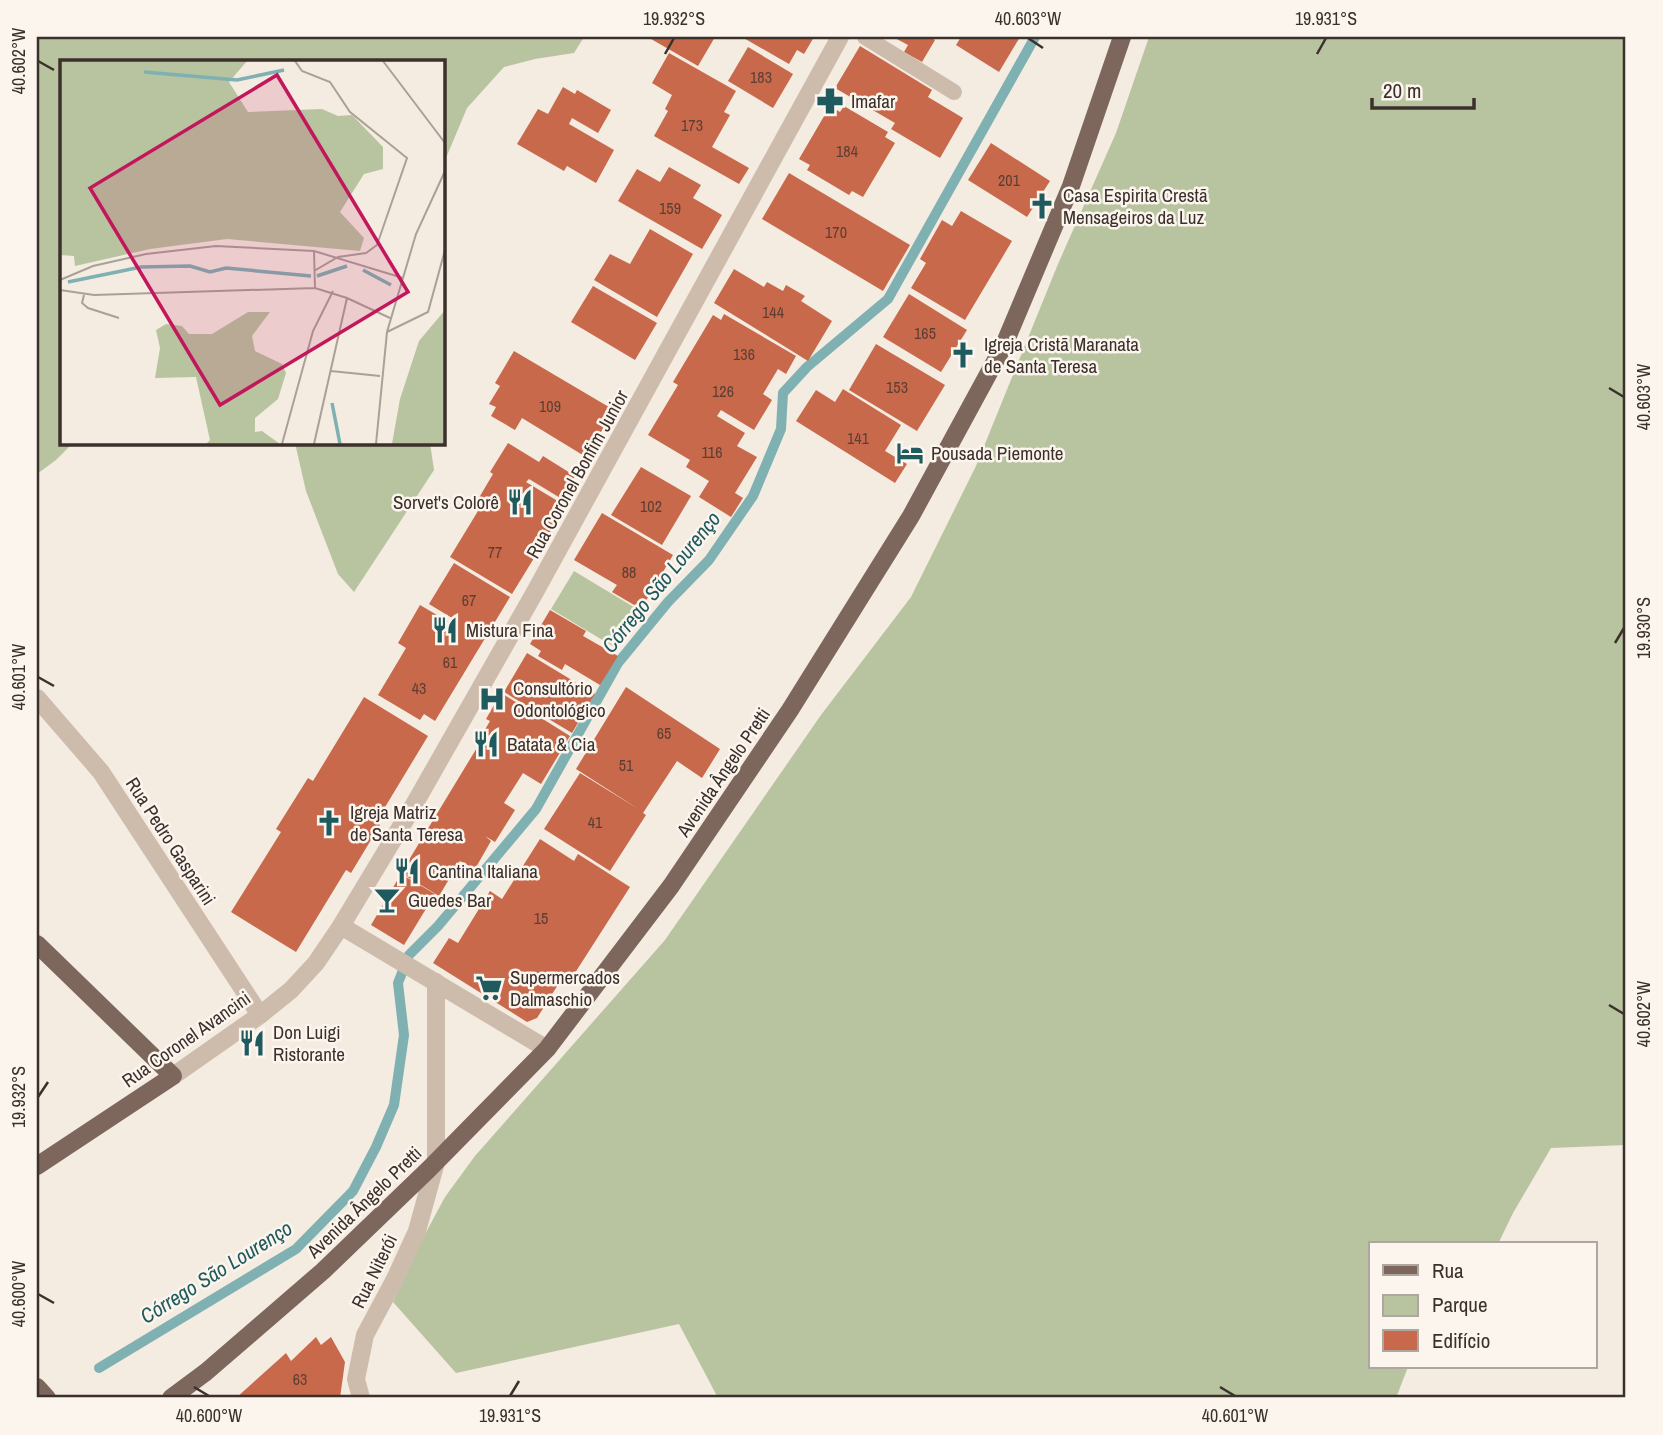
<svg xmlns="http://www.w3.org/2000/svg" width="1663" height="1435" font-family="'Archivo Narrow',sans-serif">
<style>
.green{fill:#b8c4a0}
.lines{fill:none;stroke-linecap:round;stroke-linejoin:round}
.stream{stroke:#7fb0b2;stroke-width:10}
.building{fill:#c8694b}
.service{stroke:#cdbbac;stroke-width:16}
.minor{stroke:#cdbbac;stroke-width:18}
.tertiary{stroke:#cdbbac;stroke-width:18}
.primary{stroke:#7d675c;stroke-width:18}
.ticks{fill:none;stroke:#3b302b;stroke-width:2.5}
.labels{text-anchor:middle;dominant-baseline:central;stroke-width:5;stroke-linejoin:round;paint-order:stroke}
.number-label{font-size:16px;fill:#5e3e33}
.poi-label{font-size:19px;fill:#3b302b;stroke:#fbf5ee;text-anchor:start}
.street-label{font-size:19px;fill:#3b302b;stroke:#fbf5ee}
.water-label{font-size:21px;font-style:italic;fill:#1f5a5e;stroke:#fbf5ee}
.inset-river{fill:none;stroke:#7fb0b2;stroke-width:3.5}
.inset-road{fill:none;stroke:#aaa098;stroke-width:2}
.view{fill:#c2185b;fill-opacity:0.15;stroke:#c2185b;stroke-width:3.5}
.inset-edge{fill:none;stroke:#3b302b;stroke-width:3.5}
.neatline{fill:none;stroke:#3b302b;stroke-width:2.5}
.ticks-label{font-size:18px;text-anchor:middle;fill:#3b302b}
</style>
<rect width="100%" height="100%" fill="#f4ebe1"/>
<g class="green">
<polygon points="37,37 584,37 574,53 535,59 504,67 467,108 443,165 443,61 61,61 61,443 73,443 56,460 37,474"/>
<polygon points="1149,37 1626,37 1626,1145 1551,1148 1513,1213 1498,1244 1371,1244 1371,1367 1408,1367 1396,1398 718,1398 679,1324 456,1373 393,1302 417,1249 445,1197 475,1156 665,940 821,715 911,597 976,466 1058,264 1116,133"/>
<polygon points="295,443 430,443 434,470 354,592 338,574 306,491"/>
<polygon points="574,571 637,609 614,647 551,609"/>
</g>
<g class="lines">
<polyline class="stream" points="99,1368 296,1249 353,1191 376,1147 394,1105 404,1035 398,983 409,955 438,926 536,809 618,663 668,602 709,560 753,496 781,429 783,393 807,367 888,299 1035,37"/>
</g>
<g class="building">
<polygon points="653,37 715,37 698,66 651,39"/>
<polygon points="742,37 814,37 804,54 797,50 789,64"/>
<polygon points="893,37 930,37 935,40 922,62 904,52 908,45"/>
<polygon points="961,37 1020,37 999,72 956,45"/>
<polygon points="860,46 932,90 928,97 963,118 940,158 891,129 895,123 835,88"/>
<polygon points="748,47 793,74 773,108 728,81"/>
<polygon points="669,53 736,91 724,112 730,115 712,147 749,168 739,184 654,136 668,111 665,109 672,95 652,83"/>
<polygon points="563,87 575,94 577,90 611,110 598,133 572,118 569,124 614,150 596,183 567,166 564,171 517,144 538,109 548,114"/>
<polygon points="830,106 840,112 844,106 888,132 885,137 895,143 863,197 852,191 849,195 807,170 810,165 799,159"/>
<polygon points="991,143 1050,181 1027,217 968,180"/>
<polygon points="669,167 701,185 693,198 722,215 702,249 618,201 637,169 660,182"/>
<polygon points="789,173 910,245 883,291 762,219"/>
<polygon points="961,211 1012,241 965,320 911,288 926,263 920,259 942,220 952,226"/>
<polygon points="650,229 693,254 657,317 594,280 610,254 630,264"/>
<polygon points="734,269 764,287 767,282 783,291 786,285 805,296 801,301 832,321 808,361 714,303"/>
<polygon points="593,286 657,323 635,360 571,322"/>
<polygon points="909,294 967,330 941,372 883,337"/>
<polygon points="724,314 796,356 786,374 778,369 763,394 772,400 754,430 721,410 717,416 745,433 737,446 757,457 735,493 743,498 731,517 699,497 709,481 686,467 690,460 648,435 678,385 673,382 713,315 721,320"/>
<polygon points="876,344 945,385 917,431 849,390"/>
<polygon points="514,351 614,410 586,457 522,418 515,430 491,416 496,407 489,404 500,386 495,383"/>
<polygon points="843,389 901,425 885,451 907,464 895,483 796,421 816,390 835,402"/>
<polygon points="508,443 539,462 543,456 575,476 562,499 529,479 526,482 566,506 512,594 450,557 478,511 473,508 493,474 490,472"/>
<polygon points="641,467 691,496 662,545 611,515"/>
<polygon points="602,513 673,555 641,609 612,592 617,585 574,560"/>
<polygon points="454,563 510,597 435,721 424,714 420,720 378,695 406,648 398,643 420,605 449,622 452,618 429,604"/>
<polygon points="550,610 586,631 583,636 618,656 600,685 565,664 562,670 538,656 541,651 530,644"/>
<polygon points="527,653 595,694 572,733 504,692"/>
<polygon points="626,687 720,749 702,778 677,761 643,813 646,815 610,871 544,829 580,773 640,810 576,769"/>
<polygon points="501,693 570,736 541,784 523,773 504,803 515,810 495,842 485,836 491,841 475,869 460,861 439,896 401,873 478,746 476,745 490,721 486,719"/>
<polygon points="364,697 428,736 376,822 380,825 351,873 346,870 296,952 231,912 281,832 276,829 308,778 313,781"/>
<polygon points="540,839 574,861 578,854 630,887 573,976 566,972 537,1018 527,1022 433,963 449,938 458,943 490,891 502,899"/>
<polygon points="401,874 435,894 404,945 371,925"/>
<polygon points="316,1337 321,1345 331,1337 345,1362 340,1398 236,1398 286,1353 291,1361"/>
</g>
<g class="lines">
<polyline class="service" points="865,37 954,92"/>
<g class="minor">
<polyline points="341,926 547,1049"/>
<polyline points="260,1015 291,990 316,963 341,926 411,810 535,592 840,37"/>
<polyline points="361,1398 356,1379 365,1335 395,1279 417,1231 436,1162 436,982"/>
</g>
<polyline class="tertiary" points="37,698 101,772 260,1015 173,1076"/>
<g class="primary">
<polyline points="37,944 173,1076 37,1166"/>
<polyline points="37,1387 47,1398"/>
<polyline points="171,1398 206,1372 323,1271 429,1169 547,1049 671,886 790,710 911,516 1004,345 1071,186 1122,37"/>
</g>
</g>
<path class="ticks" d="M 1028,38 L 1043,48M 665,54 L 674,38M 1317,54 L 1326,38M 38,61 L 54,70M 1609,388 L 1624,397M 1615,643 L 1624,628M 38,677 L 54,686M 1609,1005 L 1624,1014M 38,1097 L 48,1082M 38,1294 L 54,1303M 194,1387 L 209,1396M 1220,1387 L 1235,1396M 510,1396 L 519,1381"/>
<defs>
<g id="pharmacy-bare" transform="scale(2.1)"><path d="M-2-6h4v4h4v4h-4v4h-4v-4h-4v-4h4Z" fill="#1f5a5e" stroke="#fbf5ee" stroke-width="2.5" paint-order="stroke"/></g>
<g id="church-bare" transform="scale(2.1)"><path d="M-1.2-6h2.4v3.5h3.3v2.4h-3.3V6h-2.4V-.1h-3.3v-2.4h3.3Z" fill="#1f5a5e" stroke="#fbf5ee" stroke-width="2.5" paint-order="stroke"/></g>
<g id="hotel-bare" transform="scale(2.1)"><path d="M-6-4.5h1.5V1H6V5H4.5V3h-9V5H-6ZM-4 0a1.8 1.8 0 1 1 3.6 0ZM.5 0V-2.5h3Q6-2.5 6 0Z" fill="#1f5a5e" stroke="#fbf5ee" stroke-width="2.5" paint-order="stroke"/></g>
<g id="restaurant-bare" transform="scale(2.1)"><path d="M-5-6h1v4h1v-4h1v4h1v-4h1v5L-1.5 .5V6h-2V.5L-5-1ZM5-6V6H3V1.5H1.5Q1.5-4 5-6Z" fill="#1f5a5e" stroke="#fbf5ee" stroke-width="2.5" paint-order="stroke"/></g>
<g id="hospital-bare" transform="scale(2.1)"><path d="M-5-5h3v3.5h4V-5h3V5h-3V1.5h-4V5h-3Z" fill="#1f5a5e" stroke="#fbf5ee" stroke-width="2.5" paint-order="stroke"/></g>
<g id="bar-bare" transform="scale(2.1)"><path d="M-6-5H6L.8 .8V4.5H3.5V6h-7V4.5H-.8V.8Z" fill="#1f5a5e" stroke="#fbf5ee" stroke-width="2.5" paint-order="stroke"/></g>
<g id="supermarket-bare" transform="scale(2.1)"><path d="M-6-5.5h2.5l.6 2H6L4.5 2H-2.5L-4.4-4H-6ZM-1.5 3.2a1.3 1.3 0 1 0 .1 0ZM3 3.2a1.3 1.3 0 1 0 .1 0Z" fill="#1f5a5e" stroke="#fbf5ee" stroke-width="2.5" paint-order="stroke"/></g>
</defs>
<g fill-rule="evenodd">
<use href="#pharmacy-bare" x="830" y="101"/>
<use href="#church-bare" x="1042" y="206"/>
<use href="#church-bare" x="963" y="355"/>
<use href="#hotel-bare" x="910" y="453"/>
<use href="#restaurant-bare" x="520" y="502"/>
<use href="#restaurant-bare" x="445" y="630"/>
<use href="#hospital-bare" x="492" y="699"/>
<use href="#restaurant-bare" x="486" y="744"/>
<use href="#church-bare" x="329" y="823"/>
<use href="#restaurant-bare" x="407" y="871"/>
<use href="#bar-bare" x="387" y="900"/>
<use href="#supermarket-bare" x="489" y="988"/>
<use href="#restaurant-bare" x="252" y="1043"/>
</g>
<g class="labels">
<g class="number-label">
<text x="761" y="77">183</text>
<text x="692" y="125">173</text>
<text x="847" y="151">184</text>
<text x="1009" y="180">201</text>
<text x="670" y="208">159</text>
<text x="836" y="232">170</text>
<text x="773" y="312">144</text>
<text x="925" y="333">165</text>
<text x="744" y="354">136</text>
<text x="897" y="387">153</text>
<text x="723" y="391">126</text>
<text x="550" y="406">109</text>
<text x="858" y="438">141</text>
<text x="712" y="452">116</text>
<text x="651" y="506">102</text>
<text x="495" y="552">77</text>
<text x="629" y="572">88</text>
<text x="469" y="600">67</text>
<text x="450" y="662">61</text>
<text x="419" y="688">43</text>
<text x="664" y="733">65</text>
<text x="626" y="765">51</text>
<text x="595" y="822">41</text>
<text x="541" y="918">15</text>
<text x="300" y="1379">63</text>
</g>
<g class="poi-label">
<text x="851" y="101">Imafar</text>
<text x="1063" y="195">Casa Espirita Crestã<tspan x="1063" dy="22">Mensageiros da Luz</tspan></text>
<text x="984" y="344">Igreja Cristã Maranata<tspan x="984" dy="22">de Santa Teresa</tspan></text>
<text x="931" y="453">Pousada Piemonte</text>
<text x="499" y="502" text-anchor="end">Sorvet's Colorê</text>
<text x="466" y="630">Mistura Fina</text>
<text x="513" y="688">Consultório<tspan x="513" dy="22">Odontológico</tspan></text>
<text x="507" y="744">Batata &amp; Cia</text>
<text x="350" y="812">Igreja Matriz<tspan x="350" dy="22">de Santa Teresa</tspan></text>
<text x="428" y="871">Cantina Italiana</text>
<text x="408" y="900">Guedes Bar</text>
<text x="510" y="977">Supermercados<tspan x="510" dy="22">Dalmaschio</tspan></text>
<text x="273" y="1032">Don Luigi<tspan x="273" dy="22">Ristorante</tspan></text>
</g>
<g class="street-label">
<text transform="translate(577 474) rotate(-61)">Rua Coronel Bonfim Junior</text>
<text transform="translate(723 772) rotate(-56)">Avenida Ângelo Pretti</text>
<text transform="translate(171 841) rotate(57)">Rua Pedro Gasparini</text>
<text transform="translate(186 1039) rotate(-35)">Rua Coronel Avancini</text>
<text transform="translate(364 1202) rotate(-44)">Avenida Ângelo Pretti</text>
<text transform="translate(374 1271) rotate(-64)">Rua Niterói</text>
</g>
<g class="water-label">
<text transform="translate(661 582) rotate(-51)">Córrego São Lourenço</text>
<text transform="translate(216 1272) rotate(-32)">Córrego São Lourenço</text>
</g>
</g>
<g transform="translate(60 60)">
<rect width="385" height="385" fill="#f4ebe1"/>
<path d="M 0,1 L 187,1 L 169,22 L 188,52 L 262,49 L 278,56 L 292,55 L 323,87 L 323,109 L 304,114 L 280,152 L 304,178 L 300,191 L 167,179 L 90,189 L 15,206 L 14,196 L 0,195 ZM 385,250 L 385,384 L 332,384 L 340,339 L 359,281 ZM 188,252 L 210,252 L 192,276 L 195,291 L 222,304 L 226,313 L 218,339 L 195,358 L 195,372 L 202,371 L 220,384 L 146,384 L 150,380 L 136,317 L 95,318 L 100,288 L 96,270 L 106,264 L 122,266 L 129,274 L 152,274 Z" fill="#b8c4a0"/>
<path class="inset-river" d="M 84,12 L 177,20 L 224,10M 303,210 L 331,225M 257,216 L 287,206M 8,222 L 81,207 L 130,206 L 150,212 L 166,208 L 251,216M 272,343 L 280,384"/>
<path class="inset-road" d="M 235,1 L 242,11 L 270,22 L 290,52 L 347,98 L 317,185 L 306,193 L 278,197 L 254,211M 323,1 L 385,83M 254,191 L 255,228M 0,220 L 33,206 L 86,194 L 156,186 L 254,191 L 343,218M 0,230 L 34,235 L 255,228 L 287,238M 24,235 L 22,243 L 28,248 L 59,258M 327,272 L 368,252 L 385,190M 271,311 L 320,316M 222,384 L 253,271 L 273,231M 254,384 L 287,238 L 330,258M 316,384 L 327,272 L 356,174 L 385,111"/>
<path class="view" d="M 217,15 L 348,232 L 160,345 L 30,128 Z"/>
<rect width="385" height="385" class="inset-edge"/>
</g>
<rect width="1663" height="1435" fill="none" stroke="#fbf5ee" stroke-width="77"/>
<rect x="1369" y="1242" width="228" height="126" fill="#fbf5ee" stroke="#aea6a0" stroke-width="2"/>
<rect x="1383" y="1265" width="35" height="10" fill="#7d675c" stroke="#aea6a0" stroke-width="2"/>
<text x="1432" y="1278" font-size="21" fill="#3b302b">Rua</text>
<rect x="1383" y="1295" width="35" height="21" fill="#b8c4a0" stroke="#aea6a0" stroke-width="2"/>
<text x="1432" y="1312" font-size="21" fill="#3b302b">Parque</text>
<rect x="1383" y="1330" width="35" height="21" fill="#c8694b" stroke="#aea6a0" stroke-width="2"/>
<text x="1432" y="1348" font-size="21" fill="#3b302b">Edifício</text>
<path d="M1372 98v10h102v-10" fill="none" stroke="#3b302b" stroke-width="3.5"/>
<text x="1383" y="98" font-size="21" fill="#3b302b" stroke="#fbf5ee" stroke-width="5" paint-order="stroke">20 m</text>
<rect x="38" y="38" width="1586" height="1358" class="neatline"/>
<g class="ticks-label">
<text x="674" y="25">19.932°S</text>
<text x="1028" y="25">40.603°W</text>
<text x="1326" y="25">19.931°S</text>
<text transform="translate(19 61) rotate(-90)" y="6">40.602°W</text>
<text transform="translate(1644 397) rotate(-90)" y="6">40.603°W</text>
<text transform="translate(1644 628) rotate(-90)" y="6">19.930°S</text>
<text transform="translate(19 677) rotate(-90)" y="6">40.601°W</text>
<text transform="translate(1644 1014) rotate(-90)" y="6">40.602°W</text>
<text transform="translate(19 1097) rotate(-90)" y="6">19.932°S</text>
<text transform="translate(19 1294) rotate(-90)" y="6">40.600°W</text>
<text x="209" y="1422">40.600°W</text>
<text x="510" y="1422">19.931°S</text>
<text x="1235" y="1422">40.601°W</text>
</g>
</svg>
